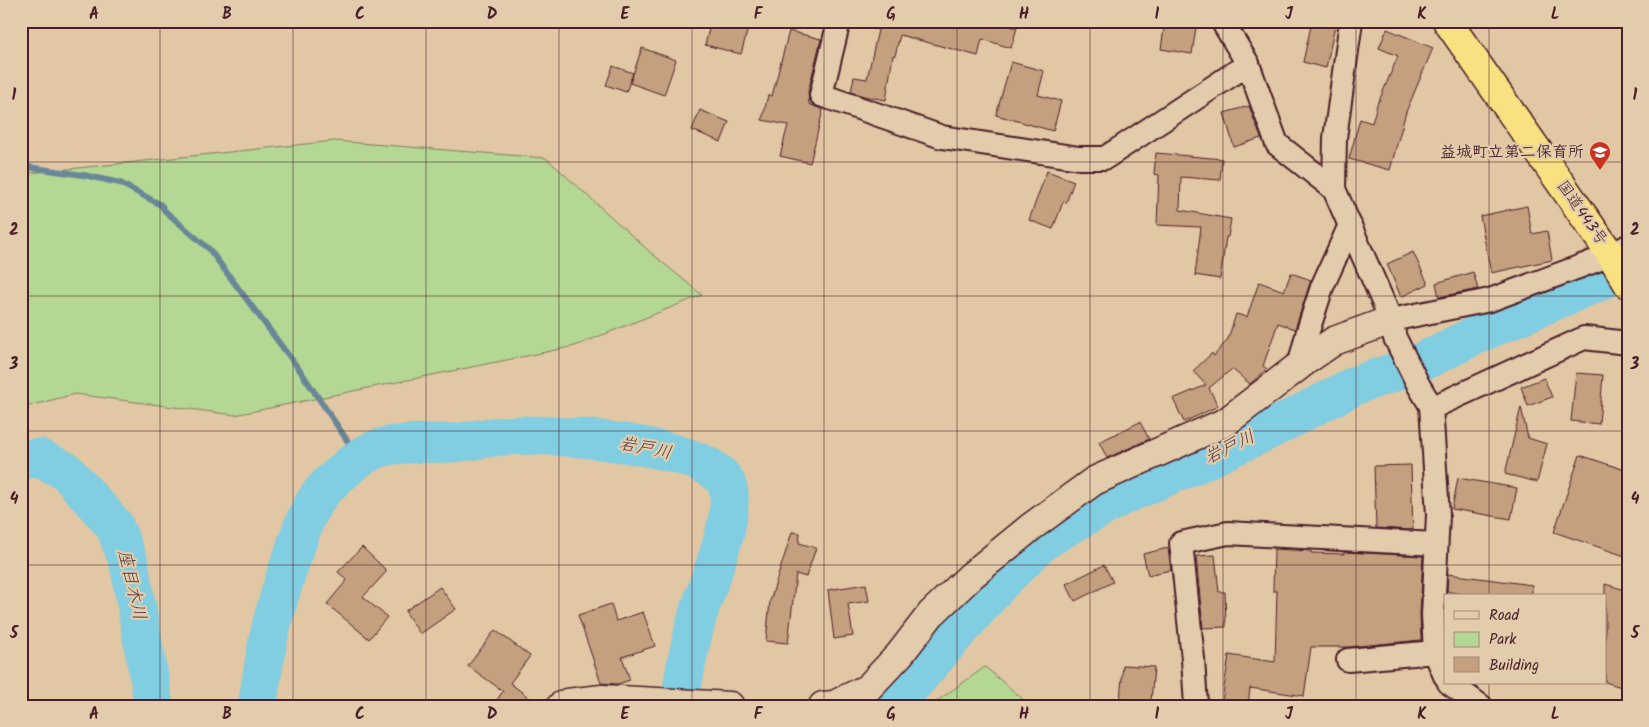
<svg xmlns="http://www.w3.org/2000/svg" width="1649" height="727" font-family="Kalam,'Klee One',sans-serif">
<style>
.green{fill:#b4d893;stroke:#7f7c5f}
.lines{fill:none;stroke-linecap:round;stroke-linejoin:round}
.stream{stroke:#6b8798;stroke-width:6}
.river{stroke:#81cde1;stroke-width:39}
.building{fill:#c4a07f;stroke:#4a1f2b}
.street-casing{stroke:#4a1f2b;stroke-width:26}
.secondary-casing{stroke:#4a1f2b;stroke-width:31}
.highway-casing{stroke:#4a1f2b;stroke-width:31}
.street{stroke:#e2ccab;stroke-width:22}
.secondary{stroke:#e2ccab;stroke-width:28}
.highway{stroke:#f9e181;stroke-width:28}
.grid{fill:none;stroke:#4a1f2b;stroke-width:1;stroke-opacity:0.55}
.labels{text-anchor:middle;dominant-baseline:central;stroke-width:4.5;stroke-linejoin:round;paint-order:stroke}
.poi-label{font-size:16px;font-weight:bold;fill:#4a1f2b;stroke:#e2ccab;text-anchor:end}
.street-label{font-size:16px;fill:#4a1f2b;stroke:#e2ccab}
.water-label{font-size:18px;font-style:italic;fill:#523946;stroke:#e2ccab}
.neatline{fill:none;stroke:#4a1f2b;stroke-width:2}
.grid-label{font-size:16px;text-anchor:middle;font-weight:bold;fill:#4a1f2b}
</style>
<rect width="100%" height="100%" fill="#e1c7a3"/>
<filter id="ink" filterUnits="userSpaceOnUse"><feTurbulence type="fractalNoise" baseFrequency=".02" numOctaves="2"/><feDisplacementMap in="SourceGraphic" scale="10" xChannelSelector="R" yChannelSelector="G"/><feConvolveMatrix kernelMatrix="1 2 1 2 8 2 1 2 1" color-interpolation-filters="sRGB"/></filter>
<g filter="url(#ink)">
<g class="green">
<polygon points="334,141 546,158 650,252 702,295 575,346 235,415 75,394 21,408 21,174"/>
<polygon points="985,667 1031,706 930,706"/>
</g>
<g class="lines">
<polyline class="stream" points="21,166 83,175 120,183 161,205 165,211 209,249 301,372 359,458"/>
<g class="river">
<polyline points="21,461 25,459 39,458 66,471 114,525 129,563 154,706"/>
<path d="M 257,706 C 261,684 264,662 268,640 C 275,608 285,576 296,546 C 302,529 307,512 318,497 C 323,489 332,481 339,475 C 352,463 366,451 384,447 C 406,442 428,444 450,443 C 468,442 486,437 503,436 C 544,432 712,443 727,485 C 738,516 706,586 697,618 C 689,647 683,676 680,706"/>
<polyline points="886,706 910,687 1001,582 1042,542 1066,527 1126,494 1194,465 1269,430 1356,385 1415,365 1480,333 1628,269"/>
</g>
</g>
<g class="building">
<polygon points="711,21 750,21 741,54 705,45"/>
<polygon points="869,21 995,21 1017,28 1011,48 982,39 978,56 900,35 895,56 893,55 886,100 864,96 851,92 854,77 867,79 878,30 868,27"/>
<polygon points="1165,21 1197,21 1192,54 1161,49"/>
<polygon points="1312,21 1336,21 1326,68 1303,62"/>
<polygon points="1387,29 1433,48 1406,112 1390,170 1349,159 1360,119 1372,123 1378,101 1379,101 1398,56 1379,48"/>
<polygon points="789,31 821,39 808,92 809,104 823,110 810,163 780,156 788,125 762,120 768,95 772,96"/>
<polygon points="642,48 676,60 664,95 630,83"/>
<polygon points="1011,62 1044,71 1038,95 1061,101 1053,131 996,115"/>
<polygon points="613,66 633,73 626,92 606,85"/>
<polygon points="1249,106 1261,138 1234,147 1224,113"/>
<polygon points="700,110 729,122 721,142 692,130"/>
<polygon points="1156,153 1222,159 1220,180 1181,177 1180,210 1231,219 1228,237 1226,237 1220,279 1195,275 1201,227 1157,225 1159,175 1154,174"/>
<polygon points="1047,171 1074,181 1066,203 1063,202 1053,229 1029,220"/>
<polygon points="1527,206 1532,234 1547,231 1552,260 1491,273 1480,216"/>
<polygon points="1413,252 1428,284 1401,297 1387,264"/>
<polygon points="1473,272 1478,289 1439,297 1436,283"/>
<polygon points="1291,273 1311,280 1295,329 1278,323 1263,366 1267,369 1250,384 1232,369 1209,388 1218,406 1184,422 1173,399 1206,385 1193,371 1212,353 1214,356 1228,339 1236,314 1247,317 1259,282 1284,291"/>
<polygon points="1576,373 1603,375 1599,424 1571,421"/>
<polygon points="1544,378 1552,397 1528,406 1521,387"/>
<polygon points="1521,407 1528,438 1547,444 1537,482 1505,474"/>
<polygon points="1140,422 1149,439 1107,458 1099,442"/>
<polygon points="1580,455 1628,471 1628,557 1554,532"/>
<polygon points="1411,465 1413,530 1376,528 1374,466"/>
<polygon points="1458,478 1517,488 1511,519 1452,509"/>
<polygon points="792,532 800,533 799,543 816,548 806,577 796,574 788,643 766,641 770,601"/>
<polygon points="362,547 387,571 363,597 387,617 369,639 327,604 347,580 338,572"/>
<polygon points="1168,548 1171,570 1148,575 1143,554"/>
<polygon points="1274,549 1311,551 1311,553 1344,554 1344,552 1423,556 1420,614 1421,640 1348,647 1311,647 1304,696 1250,688 1248,705 1222,701 1229,655 1275,662 1277,591 1273,591"/>
<polygon points="1215,555 1219,592 1225,592 1226,627 1203,628 1196,556"/>
<polygon points="1104,565 1113,582 1075,601 1066,584"/>
<polygon points="1448,574 1532,585 1532,596 1467,596 1447,591"/>
<polygon points="866,584 869,601 848,604 853,636 834,639 828,590"/>
<polygon points="1605,584 1628,591 1628,689 1605,682"/>
<polygon points="440,587 456,609 420,634 405,611"/>
<polygon points="611,604 616,621 643,612 655,646 622,657 630,680 618,684 601,683 578,615"/>
<polygon points="495,630 530,656 510,683 540,706 493,706 503,691 468,666"/>
<polygon points="1123,665 1154,667 1151,702 1120,700"/>
</g>
<g class="lines">
<g class="street-casing">
<g id="street">
<polyline points="839,21 821,95 942,137 1079,158 1105,158 1248,64"/>
<polyline points="1222,21 1248,64 1277,144 1334,189"/>
<polyline points="1351,21 1335,138 1334,189 1391,320 1395,338 1419,386 1431,406 1438,515 1433,615 1435,652 1445,676"/>
<polyline points="1391,320 1490,300 1611,255 1628,246"/>
<polyline points="1299,366 1308,331 1322,287 1350,225"/>
<polyline points="1431,406 1440,404 1584,338 1628,343"/>
<polyline points="1348,660 1435,652"/>
<polyline points="1449,683 1481,706"/>
<polyline points="1196,706 1193,659 1181,543 1228,533 1436,544"/>
</g>
</g>
<g class="secondary-casing">
<g id="secondary">
<polyline points="561,706 567,703 602,699 730,706"/>
<polyline points="823,706 834,705 868,688 900,654 931,614 972,575 1031,527 1094,481 1226,422 1308,359 1334,341 1391,320"/>
</g>
</g>
<g class="highway-casing">
<polyline id="highway" points="1447,21 1611,255 1628,284"/>
</g>
<use href="#street" class="street"/>
<use href="#secondary" class="secondary"/>
<use href="#highway" class="highway"/>
</g>
</g>
<path class="grid" d="M 160,21 L 160,706M 293,21 L 293,706M 426,21 L 426,706M 559,21 L 559,706M 692,21 L 692,706M 824,21 L 824,706M 957,21 L 957,706M 1090,21 L 1090,706M 1223,21 L 1223,706M 1356,21 L 1356,706M 1489,21 L 1489,596M 21,162 L 1628,162M 21,296 L 1628,296M 21,431 L 1628,431M 21,565 L 1628,565M 1489,683 L 1489,706"/>
<defs>
<g id="school-pin" transform="scale(1.125)"><path d="M0 17L-7.5 6A9.5 9.5 0 1 1 7.5 6Z" fill="#c8321e" stroke="#e2ccab"/><path d="M0-5L7-2L0 1L-7-2ZM-4 1L0 2.5L4 1V4Q0 6-4 4Z" fill="#fff"/></g>
</defs>
<g fill-rule="evenodd">
<use href="#school-pin" x="1600" y="152"/>
</g>
<g class="labels">
<g class="poi-label">
<text x="1584" y="152">益城町立第二保育所</text>
</g>
<g class="street-label">
<text transform="translate(1582 213) rotate(55)">国道443号</text>
</g>
<g class="water-label">
<text transform="translate(1230 448) rotate(-26)">岩戸川</text>
<text transform="translate(645 449) rotate(11)">岩戸川</text>
<text transform="translate(131 585) rotate(77)">座目木川</text>
</g>
</g>
<rect width="1649" height="727" fill="none" stroke="#e2ccab" stroke-width="55"/>
<rect x="1444" y="594" width="162" height="90" fill="#e2ccab" stroke="#a58778"/>
<rect x="1454" y="611" width="25" height="8" fill="#e2ccab" stroke="#a58778"/>
<text x="1489" y="620" font-size="15" fill="#4a1f2b">Road</text>
<rect x="1454" y="632" width="25" height="15" fill="#b4d893" stroke="#a58778"/>
<text x="1489" y="644" font-size="15" fill="#4a1f2b">Park</text>
<rect x="1454" y="657" width="25" height="15" fill="#c4a07f" stroke="#a58778"/>
<text x="1489" y="670" font-size="15" fill="#4a1f2b">Building</text>
<rect x="28" y="28" width="1594" height="672" class="neatline"/>
<g class="grid-label">
<text x="94" y="19">A</text>
<text x="227" y="19">B</text>
<text x="360" y="19">C</text>
<text x="492" y="19">D</text>
<text x="625" y="19">E</text>
<text x="758" y="19">F</text>
<text x="891" y="19">G</text>
<text x="1024" y="19">H</text>
<text x="1157" y="19">I</text>
<text x="1289" y="19">J</text>
<text x="1422" y="19">K</text>
<text x="1555" y="19">L</text>
<text x="14" y="100">1</text>
<text x="1635" y="100">1</text>
<text x="14" y="235">2</text>
<text x="1635" y="235">2</text>
<text x="14" y="369">3</text>
<text x="1635" y="369">3</text>
<text x="14" y="504">4</text>
<text x="1635" y="504">4</text>
<text x="14" y="638">5</text>
<text x="1635" y="638">5</text>
<text x="94" y="719">A</text>
<text x="227" y="719">B</text>
<text x="360" y="719">C</text>
<text x="492" y="719">D</text>
<text x="625" y="719">E</text>
<text x="758" y="719">F</text>
<text x="891" y="719">G</text>
<text x="1024" y="719">H</text>
<text x="1157" y="719">I</text>
<text x="1289" y="719">J</text>
<text x="1422" y="719">K</text>
<text x="1555" y="719">L</text>
</g>
</svg>
